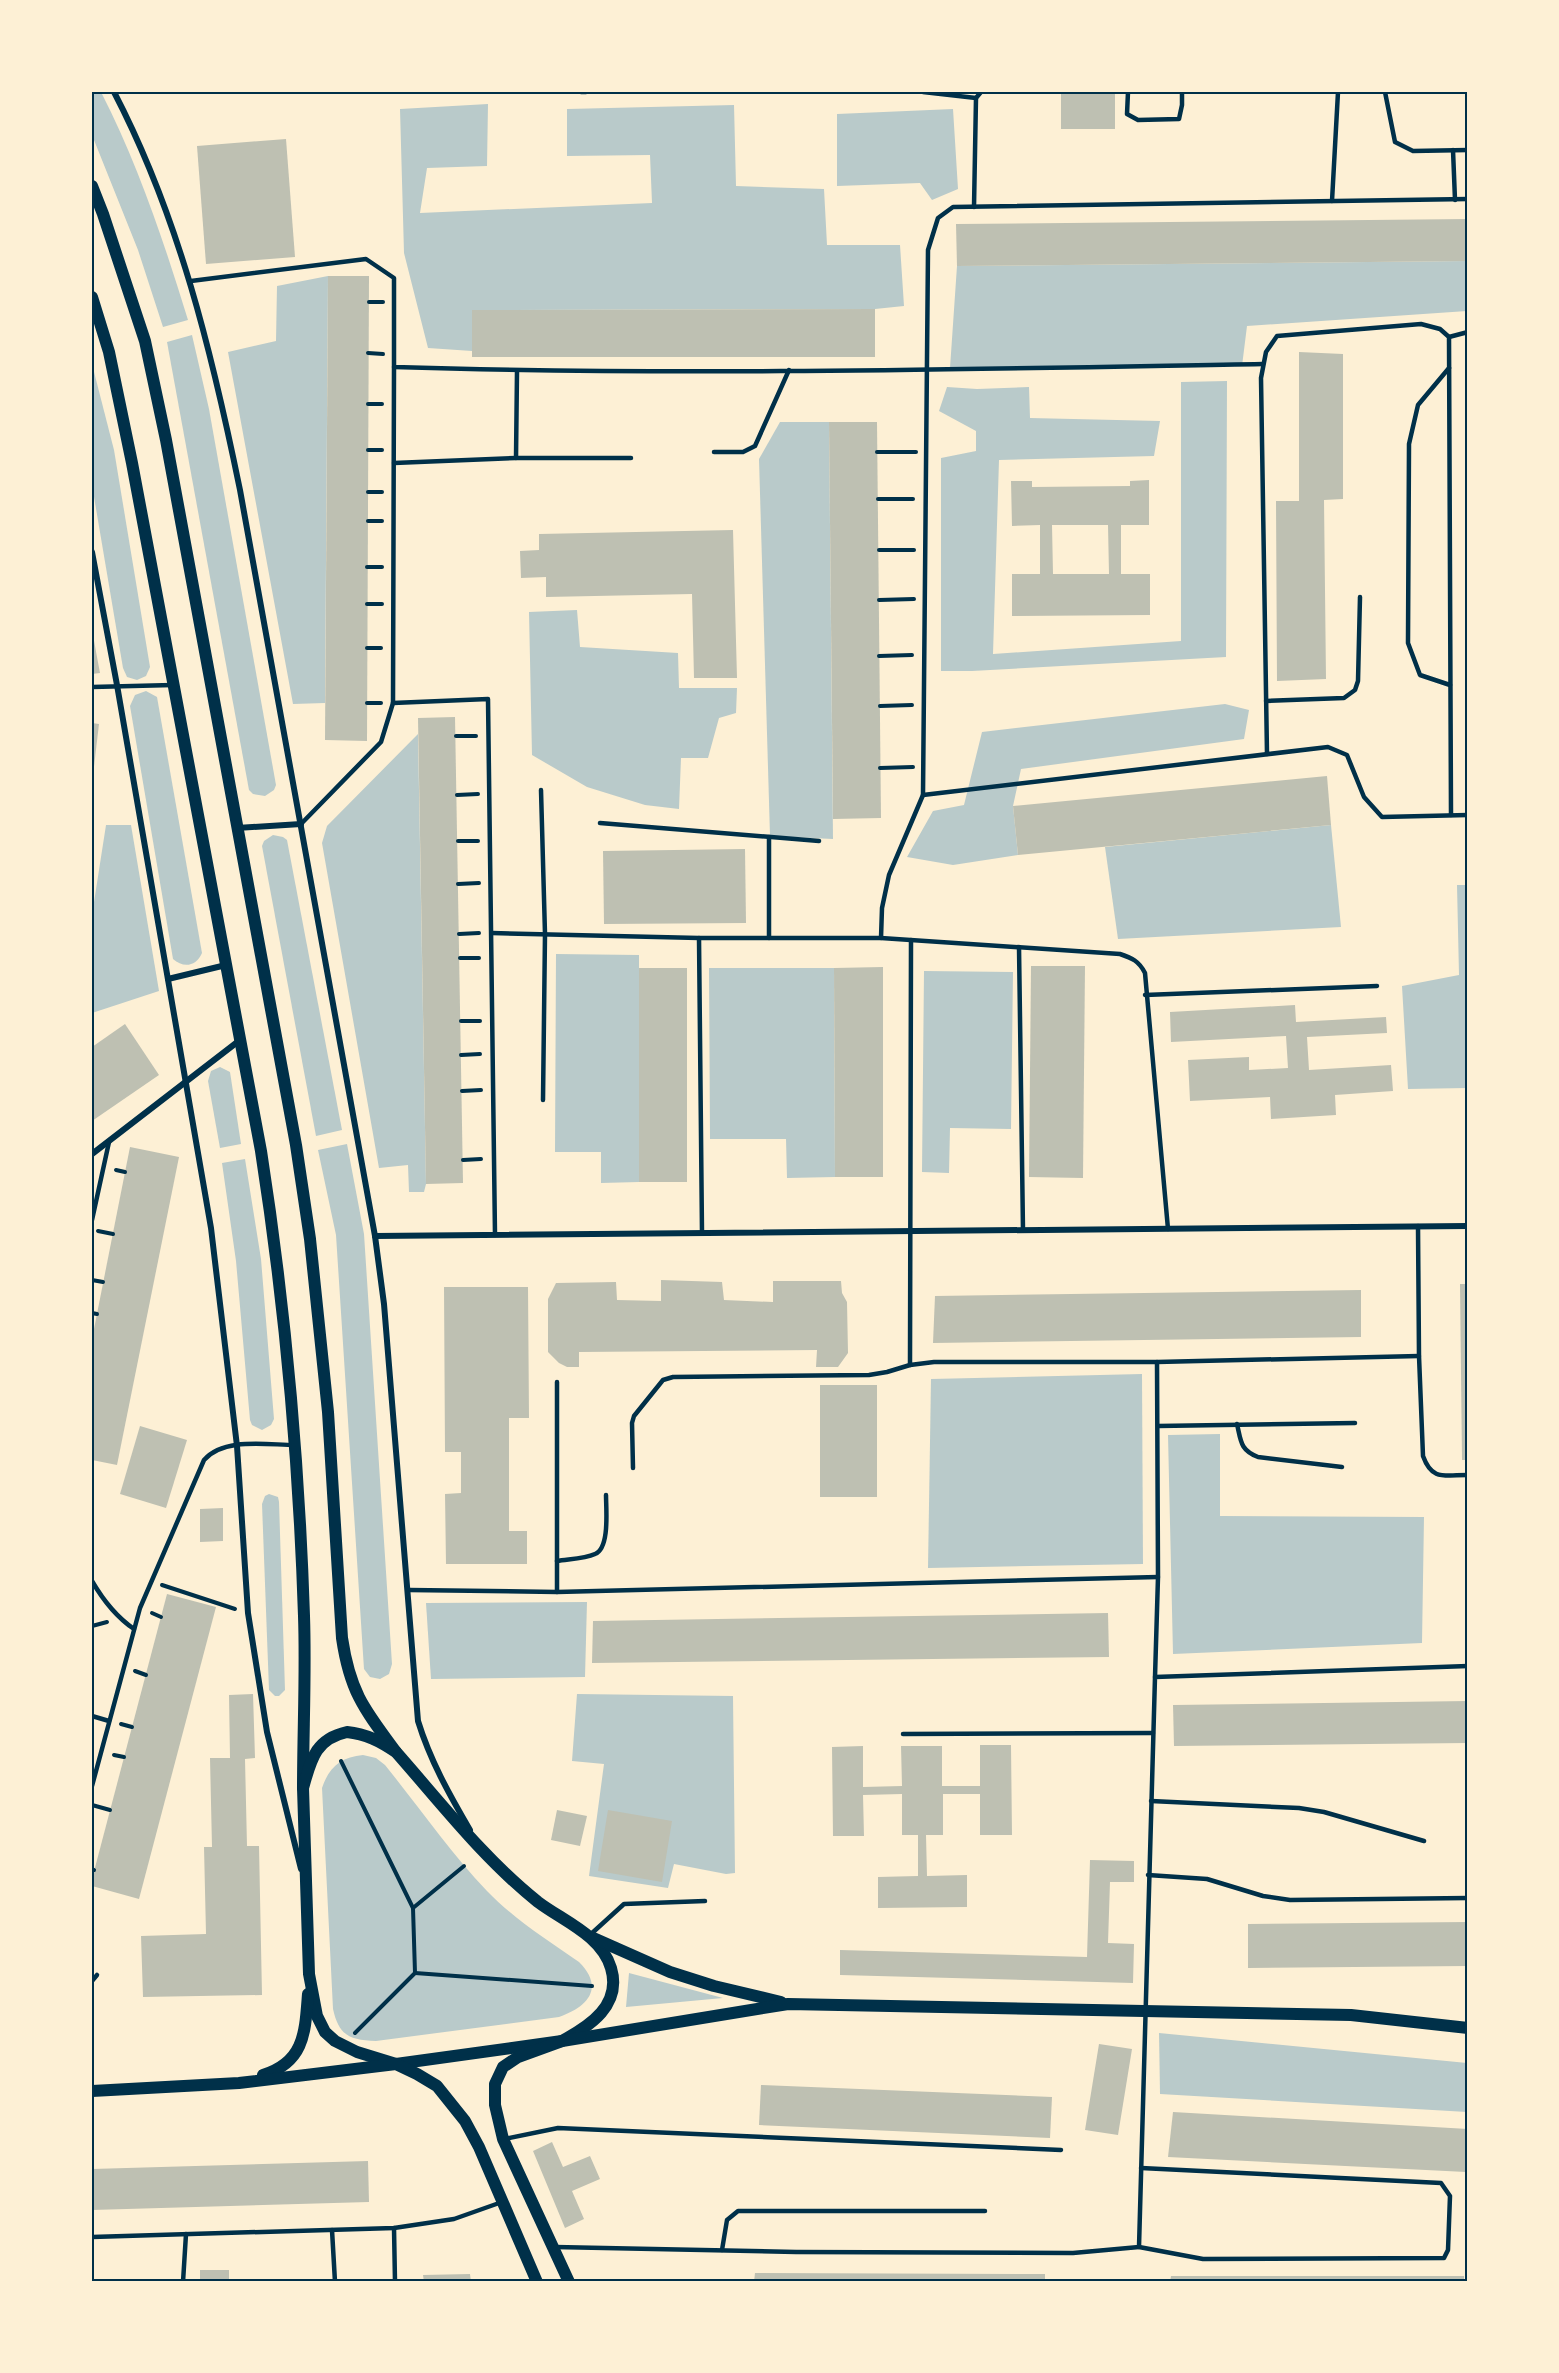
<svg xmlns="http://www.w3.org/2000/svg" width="1559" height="2373" font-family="'Exo 2',sans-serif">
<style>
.green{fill:#b9caca}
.building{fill:#bec0b2;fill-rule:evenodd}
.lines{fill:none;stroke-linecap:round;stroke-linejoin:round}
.path{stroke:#003049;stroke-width:4}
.service{stroke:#003049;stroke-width:4.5}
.minor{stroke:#003049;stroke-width:6}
.secondary{stroke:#003049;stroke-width:12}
.neatline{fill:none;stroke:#003049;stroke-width:2}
</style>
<rect width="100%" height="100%" fill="#fdf0d5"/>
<g class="green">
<path d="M 92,92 L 101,92 C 138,164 164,242 188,320 L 163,327 L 138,250 L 92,135 Z"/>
<polygon points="488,104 487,166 427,168 420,213 652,203 650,155 567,156 567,109 734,105 736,186 824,189 827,245 900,245 904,306 875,309 472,310 472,351 428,348 404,253 400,109"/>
<polygon points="953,109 958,189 932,200 920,183 837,186 837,114"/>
<polygon points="1467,261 1467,311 1247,326 1242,366 950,368 957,266"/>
<polygon points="328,276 325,703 293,704 228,352 276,341 277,286"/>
<polygon points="192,335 209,409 276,785 274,790 265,796 253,794 249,790 167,342"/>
<polygon points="92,364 114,450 150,667 146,676 137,680 127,677 123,668 92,485"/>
<polygon points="1227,381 1226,657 972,671 941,671 941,458 976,451 976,431 939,411 947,387 977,389 1029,387 1030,418 1160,421 1154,456 999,460 993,654 1181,641 1181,382"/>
<polygon points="780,422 829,422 833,839 770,836 759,459"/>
<polygon points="577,610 580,647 678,653 679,688 737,688 736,713 719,718 708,758 681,758 679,809 645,805 587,787 532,755 529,612"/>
<path d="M 146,691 L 157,697 L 202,953 C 196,967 183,968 173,959 L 130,706 L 135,695 Z"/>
<polygon points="1225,704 1249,710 1244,739 1021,769 1013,806 1018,855 953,865 907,857 933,811 964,805 982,732"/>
<polygon points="418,734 426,1184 424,1192 409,1192 408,1165 379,1168 322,843 327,826"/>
<polygon points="106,825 131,825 159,991 92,1013 92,915"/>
<polygon points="1331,825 1341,927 1118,939 1105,847"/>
<polygon points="273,835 283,837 287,840 342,1130 316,1136 262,846 264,841"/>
<polygon points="1457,885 1467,885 1467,1088 1408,1089 1402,986 1459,975"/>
<polygon points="556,954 639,955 639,1182 601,1183 601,1152 555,1152"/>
<polygon points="709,968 834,968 835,1177 787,1178 786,1139 710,1139"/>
<polygon points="924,971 1013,972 1011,1129 950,1128 949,1173 922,1172"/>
<polygon points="220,1067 230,1072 241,1144 220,1148 208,1081 211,1071"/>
<polygon points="347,1144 364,1234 392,1664 389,1674 380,1679 370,1677 364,1669 336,1235 318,1150"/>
<polygon points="245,1159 261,1259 274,1419 271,1425 262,1430 252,1425 250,1420 236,1261 222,1163"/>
<polygon points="1142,1374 1143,1564 928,1568 931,1379"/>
<polygon points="1220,1434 1220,1516 1424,1517 1422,1643 1173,1654 1168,1435"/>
<polygon points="269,1494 278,1497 279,1502 285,1690 279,1696 275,1696 269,1690 262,1504 265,1496"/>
<polygon points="587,1602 585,1677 431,1679 426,1603"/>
<polygon points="577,1694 733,1696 735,1873 726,1874 674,1864 668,1888 589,1876 604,1764 572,1761"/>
<path d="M 363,1755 L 376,1758 L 385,1765 C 419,1807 450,1852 487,1891 C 514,1919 547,1940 579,1962 C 605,1988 588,2007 559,2017 L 376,2041 C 350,2040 339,2036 333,2009 L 322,1788 C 329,1767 341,1757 363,1755 Z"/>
<polygon points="629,1973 723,1998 626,2007"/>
<polygon points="1159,2033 1467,2063 1467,2112 1160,2094"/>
</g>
<g class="building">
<rect x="1061" y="92" width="54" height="37"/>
<polygon points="286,139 295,257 206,264 197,146"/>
<polygon points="1468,219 1468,261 957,266 956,224"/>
<polygon points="328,276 369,276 367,741 325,740"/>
<polygon points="875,309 875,357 472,357 472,310"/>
<polygon points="1299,352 1343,354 1343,499 1324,500 1326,679 1277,681 1276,501 1299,501"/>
<polygon points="829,422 877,422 881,818 833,819"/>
<path d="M 1149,480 L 1149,525 L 1121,525 L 1121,574 L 1150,574 L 1150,615 L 1012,616 L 1012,574 L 1040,574 L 1040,525 L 1012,526 L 1011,481 L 1032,481 L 1032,487 L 1130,486 L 1130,481 ZM 1052,525 L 1108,525 L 1109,574 L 1053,574 Z"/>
<polygon points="733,530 737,678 694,678 692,594 546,597 546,577 521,578 520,551 539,550 539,534"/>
<polygon points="92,630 100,673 92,674"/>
<polygon points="455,717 463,1183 426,1184 418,718"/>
<polygon points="92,723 99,724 93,775 92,775"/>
<polygon points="1327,776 1331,825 1018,855 1013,806"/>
<polygon points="745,849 746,923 604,924 603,851"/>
<polygon points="1031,966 1085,966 1083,1178 1029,1177"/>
<polygon points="883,967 883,1177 835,1177 834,968"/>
<rect x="639" y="968" width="48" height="214"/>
<polygon points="1295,1005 1296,1022 1386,1017 1387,1033 1307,1037 1309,1070 1391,1065 1393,1091 1335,1095 1336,1115 1271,1119 1270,1097 1190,1101 1188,1060 1249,1057 1249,1070 1288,1068 1286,1036 1171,1042 1170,1012"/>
<polygon points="125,1024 159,1075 92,1121 92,1047"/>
<polygon points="130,1147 179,1157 117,1465 92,1460 92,1339"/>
<polygon points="661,1280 722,1282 724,1300 773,1302 773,1281 841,1281 842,1293 847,1302 848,1353 838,1367 816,1367 817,1350 579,1352 579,1367 567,1367 559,1363 548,1352 548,1299 556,1283 616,1282 617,1300 661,1301"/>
<polygon points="1460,1284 1468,1284 1468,1460 1462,1460"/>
<polygon points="444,1287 528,1287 529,1418 509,1418 509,1531 527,1531 527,1564 446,1564 445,1494 461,1493 461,1452 445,1452"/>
<polygon points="1361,1290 1361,1337 933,1343 935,1296"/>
<rect x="820" y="1385" width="57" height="112"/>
<polygon points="140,1426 187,1440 166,1508 120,1494"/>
<polygon points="223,1508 223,1541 200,1542 200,1509"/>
<polygon points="167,1594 216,1607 139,1899 92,1886 92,1879"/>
<polygon points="1108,1613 1109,1657 592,1663 593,1621"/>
<polygon points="253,1694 255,1758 245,1759 247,1846 259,1846 262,1995 143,1997 141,1936 206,1934 204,1847 212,1847 210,1758 230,1758 229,1695"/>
<polygon points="1468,1701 1468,1743 1174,1746 1173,1705"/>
<polygon points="980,1745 1011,1745 1012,1835 980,1835 980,1794 943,1794 943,1835 926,1835 927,1876 967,1875 967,1907 878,1908 878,1877 918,1876 918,1835 902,1835 902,1794 863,1795 864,1836 833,1836 832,1747 863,1746 863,1787 902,1786 901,1746 942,1746 942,1786 980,1786"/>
<polygon points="557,1810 587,1816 580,1846 551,1840"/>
<polygon points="608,1810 672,1821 662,1882 598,1871"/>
<polygon points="1090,1860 1134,1861 1134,1882 1110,1882 1108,1943 1134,1944 1133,1983 840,1975 840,1950 1087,1957"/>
<polygon points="1468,1922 1468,1966 1248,1968 1248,1924"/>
<polygon points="1099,2044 1132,2049 1118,2135 1085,2130"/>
<polygon points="761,2085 1052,2097 1050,2138 759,2125"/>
<polygon points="1173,2112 1468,2129 1466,2172 1168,2157"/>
<polygon points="552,2142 563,2167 590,2156 600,2179 572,2191 584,2219 565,2228 533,2151"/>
<polygon points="368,2161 369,2202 92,2210 92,2169"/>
<rect x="200" y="2270" width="29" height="12"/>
<polygon points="755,2273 1045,2274 1045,2282 754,2282"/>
<polygon points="470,2274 471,2282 424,2282 423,2275"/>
<polygon points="1171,2276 1464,2276 1464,2282 1170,2282"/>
</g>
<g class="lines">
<g class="path">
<polyline points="369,302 383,302"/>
<polyline points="368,353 383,354"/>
<polyline points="368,404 382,404"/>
<polyline points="368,450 382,450"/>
<polyline points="877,452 916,452"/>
<polyline points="368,492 382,492"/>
<polyline points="878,499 913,499"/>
<polyline points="368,521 382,521"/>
<polyline points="879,550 914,550"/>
<polyline points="367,567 382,567"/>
<polyline points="879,600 914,599"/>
<polyline points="367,604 382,604"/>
<polyline points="367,648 381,648"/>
<polyline points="879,656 912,655"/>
<polyline points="367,703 381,703"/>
<polyline points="880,706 912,705"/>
<polyline points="456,736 476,736"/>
<polyline points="880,768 913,767"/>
<polyline points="457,795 478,794"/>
<polyline points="458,841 478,841"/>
<polyline points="458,884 479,883"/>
<polyline points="459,934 479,933"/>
<polyline points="460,958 479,958"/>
<polyline points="461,1021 480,1021"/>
<polyline points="461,1055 480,1054"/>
<polyline points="462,1091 481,1090"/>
<polyline points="463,1160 481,1159"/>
<polyline points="116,1170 125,1172"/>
<polyline points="98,1231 113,1234"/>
<polyline points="92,1280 103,1282"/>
<polyline points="92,1313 97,1314"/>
<polyline points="162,1585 235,1609"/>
<polyline points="152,1613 161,1617"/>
<polyline points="92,1626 107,1622"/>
<polyline points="135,1671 146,1675"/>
<polyline points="121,1724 132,1727"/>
<polyline points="114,1755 124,1757"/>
<polyline points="341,1761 413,1908 415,1973 355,2033"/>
<polyline points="92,1805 110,1810"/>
<polyline points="92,1869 94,1870"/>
<polyline points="413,1908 464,1866"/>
<polyline points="415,1973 592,1986"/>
</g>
<g class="service">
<polyline points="581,92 586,92"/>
<polyline points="923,92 976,98"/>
<polyline points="1128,92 1127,114 1138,120 1179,119 1182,105 1182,92"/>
<polyline points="1385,92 1395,142 1413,151 1468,150"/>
<polyline points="1453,150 1455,200"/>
<polyline points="1332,201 1338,92"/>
<polyline points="974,207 976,98 981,92"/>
<path d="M 191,281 L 366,259 L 394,278 L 394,367 C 684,376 974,369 1263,364"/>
<polyline points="1449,337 1468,332"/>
<polyline points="394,367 393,703 488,699 495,1235"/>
<polyline points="1449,368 1418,405 1409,444 1408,643 1420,675 1450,685"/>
<polyline points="517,371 516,458 631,458"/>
<polyline points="714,452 743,452 755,446 789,370"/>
<polyline points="394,463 516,458"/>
<polyline points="92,687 173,685"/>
<polyline points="1266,701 1344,698 1355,690 1358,681 1360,597"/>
<polyline points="1267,754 1261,378 1266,352 1277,336 1421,324 1440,329 1449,337 1451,815"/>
<polyline points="541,790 545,934 543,1100"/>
<polyline points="923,795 1328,747 1347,755 1364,797 1382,817 1468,815"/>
<polyline points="600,823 819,841"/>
<polyline points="301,824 381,742 393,703"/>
<path d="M 492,933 L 699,938 L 881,938 L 1120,954 C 1132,958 1139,961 1145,973 L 1168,1229"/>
<polyline points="699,938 702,1233"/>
<polyline points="769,938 769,837"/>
<polyline points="881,938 882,908 889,875 923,795 928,250 938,218 953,207 1468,199"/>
<polyline points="911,940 910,1365 934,1362 1157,1362 1419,1356"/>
<polyline points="1019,947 1023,1230"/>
<polyline points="1145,995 1377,986"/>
<polyline points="92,1220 109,1142"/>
<path d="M 1418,1226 L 1419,1356 L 1423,1456 C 1432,1481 1444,1475 1468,1475"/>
<path d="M 1237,1424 C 1241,1441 1240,1450 1258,1457 L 1342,1467"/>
<polyline points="1158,1426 1355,1423"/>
<polyline points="633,1468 632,1423 634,1416 663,1380 673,1377 869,1375 887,1372 910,1365"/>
<path d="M 557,1561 C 568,1559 584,1559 595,1554 C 610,1548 606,1509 606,1495"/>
<path d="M 92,1581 C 103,1600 115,1616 134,1629"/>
<polyline points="409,1590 557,1592 557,1382"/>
<polyline points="557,1592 1158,1577"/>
<polyline points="1155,1677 1158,1577 1157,1362"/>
<polyline points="92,1716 109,1721"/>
<polyline points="903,1734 1153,1733"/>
<path d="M 92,1786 L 140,1608 L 204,1460 C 224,1437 267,1445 295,1445"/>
<polyline points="1151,1801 1299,1808 1324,1812 1424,1841"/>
<polyline points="1148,1875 1207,1879 1263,1896 1290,1900 1468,1898"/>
<polyline points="591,1934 624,1904 705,1901"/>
<polyline points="92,1981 97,1975"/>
<polyline points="504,2139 558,2128 1061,2150"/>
<polyline points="394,2228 395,2282"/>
<polyline points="332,2230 335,2282"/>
<polyline points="92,2237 394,2228 454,2219 502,2202"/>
<polyline points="555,2247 796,2252 1073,2253 1139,2247 1155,1677 1468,1666"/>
<polyline points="1139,2247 1203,2259 1444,2258 1448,2250 1450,2196 1441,2183 1141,2168"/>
<polyline points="722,2250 727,2220 738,2211 985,2211"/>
<polyline points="183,2282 186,2234"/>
</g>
<g class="minor">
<path d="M 114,92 C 179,217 212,353 240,490 L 375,1236 L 384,1304 L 418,1721 C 430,1760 449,1794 470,1830"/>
<polyline points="92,552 117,685 211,1228 237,1446 248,1613 267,1732 301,1869"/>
<polyline points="237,828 301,824"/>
<polyline points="168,979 226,965"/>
<polyline points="92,1154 240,1040"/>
<polyline points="375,1236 1468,1226"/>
</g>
<g class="secondary">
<path d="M 92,186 L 103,214 L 145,341 L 166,440 L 296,1145 L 310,1239 L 328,1412 L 342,1638 C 350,1692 364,1709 396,1752"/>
<path d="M 92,297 L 109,352 L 132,463 L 261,1151 C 285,1305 299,1460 304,1616 C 306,1673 303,1731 303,1788"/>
<path d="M 347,1732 C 366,1734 380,1741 396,1752 C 441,1803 484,1859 538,1902 C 563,1921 601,1935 611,1968 C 622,2005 590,2026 562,2041 L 396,2064 L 357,2052 L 335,2041 L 325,2032 L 317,2016 L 309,1974 L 303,1788 C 311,1760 315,1739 347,1732 Z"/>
<polyline points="591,1937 670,1972 714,1986 781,2002"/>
<path d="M 263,2075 C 305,2062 305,2032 308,1994"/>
<polyline points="92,2091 239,2083 396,2064 417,2074 437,2086 465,2121 479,2147 537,2282"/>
<polyline points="569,2282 503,2139 495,2105 495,2084 503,2067 518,2057 562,2041 788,2004 1351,2015 1468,2028"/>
</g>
</g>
<rect width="1559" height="2373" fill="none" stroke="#fdf0d5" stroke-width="186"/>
<rect x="93" y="93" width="1373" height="2187" class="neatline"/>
</svg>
